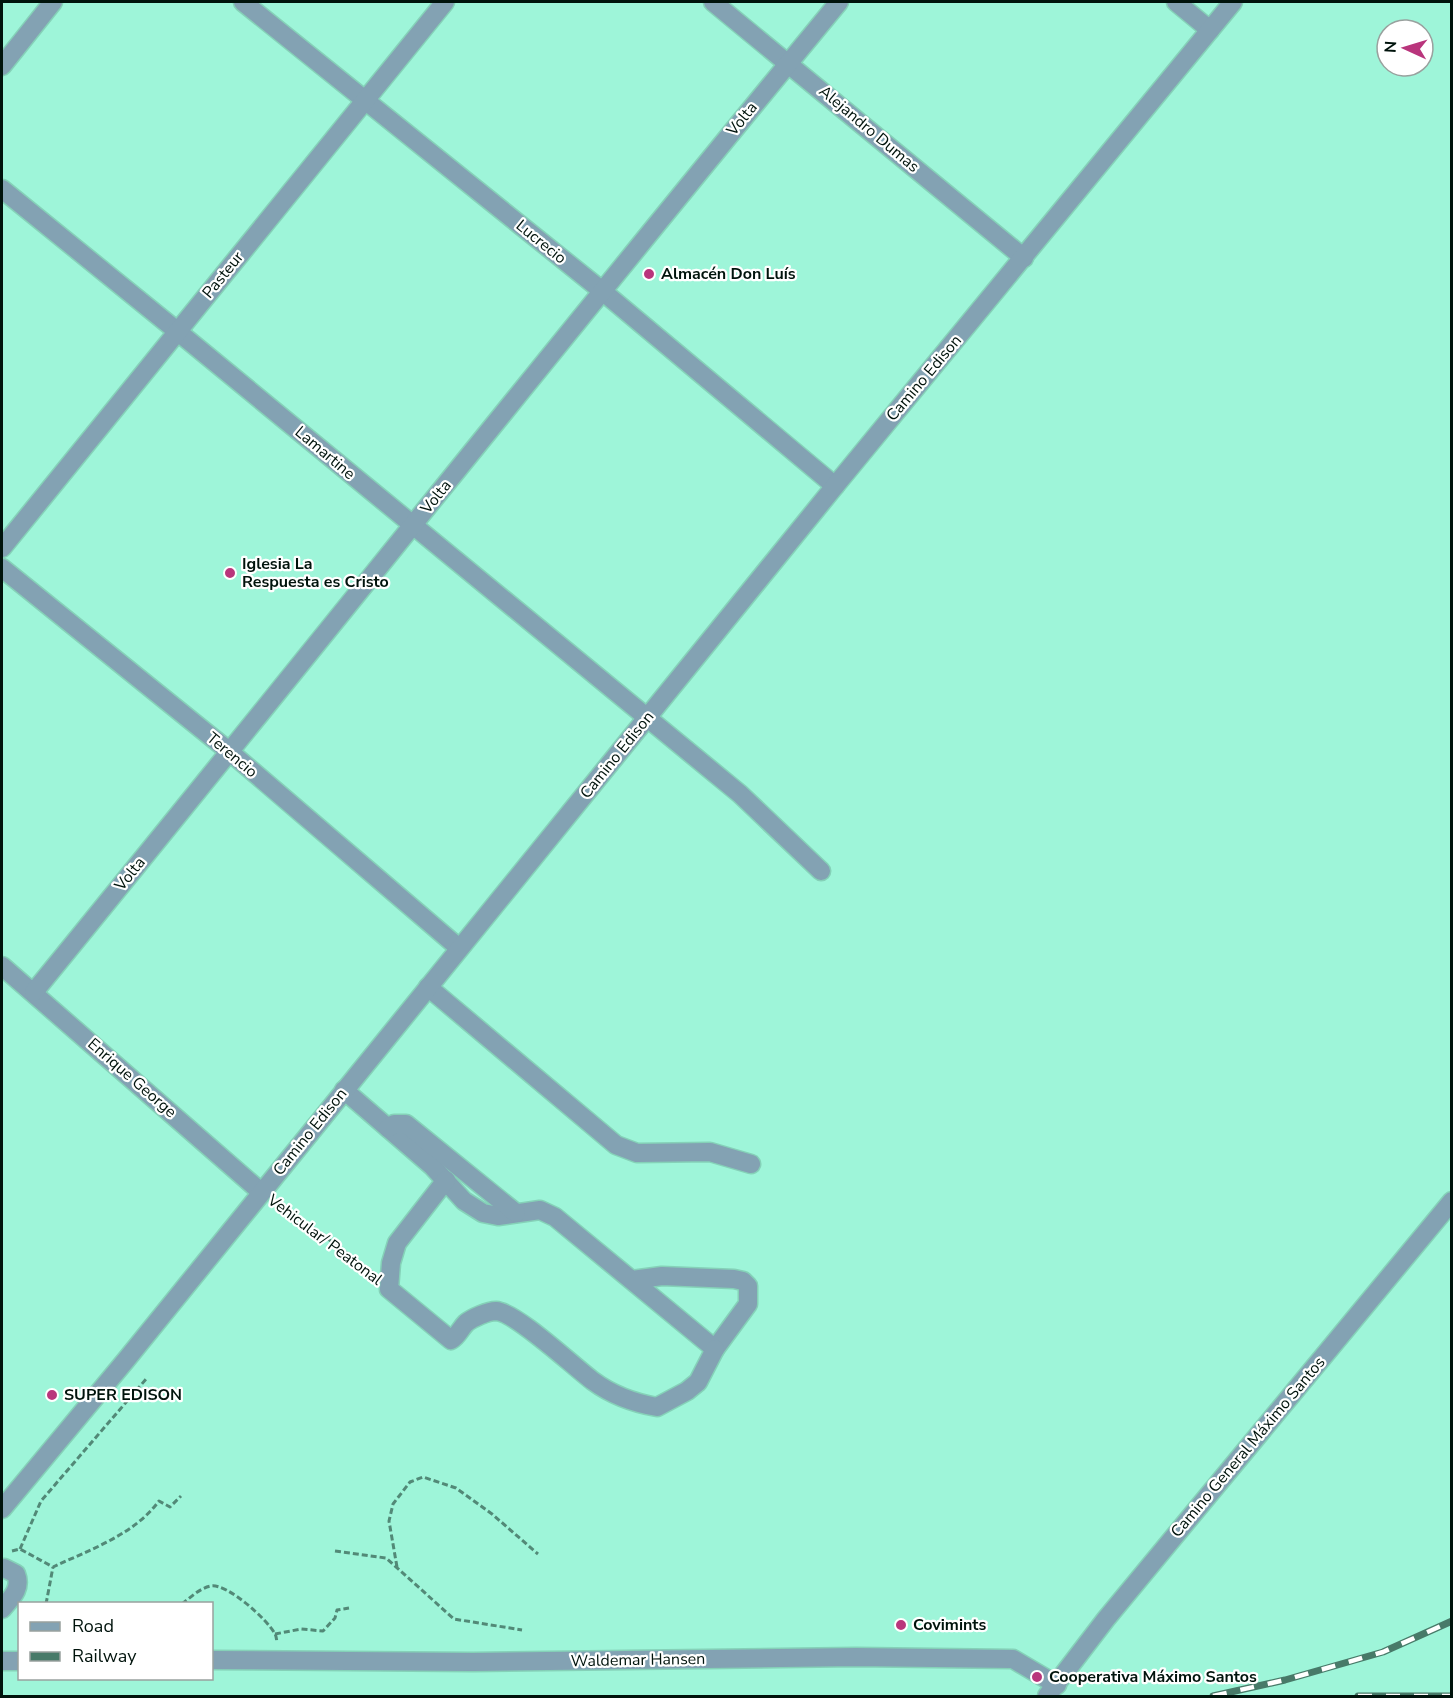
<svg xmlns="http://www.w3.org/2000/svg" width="1453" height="1698" font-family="'Nunito Sans',sans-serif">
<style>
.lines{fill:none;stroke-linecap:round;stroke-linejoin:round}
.minor-casing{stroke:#85d1b8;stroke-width:21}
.path{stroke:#528977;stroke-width:3;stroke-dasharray:6 3;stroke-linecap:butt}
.minor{stroke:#83a2b3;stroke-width:18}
.rail-casing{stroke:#487a69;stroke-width:7}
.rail{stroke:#fff;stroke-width:4.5;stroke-dasharray:14;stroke-linecap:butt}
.poi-dot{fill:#b9357c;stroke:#fff;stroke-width:2}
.labels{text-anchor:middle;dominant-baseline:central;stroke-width:4.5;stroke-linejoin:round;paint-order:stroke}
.street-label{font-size:16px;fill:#00130c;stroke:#fff}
.poi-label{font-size:16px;font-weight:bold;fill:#00130c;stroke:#fff;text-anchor:start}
</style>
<rect width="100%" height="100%" fill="#9ef5d9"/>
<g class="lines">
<g class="minor-casing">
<g id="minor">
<polyline points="243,2 601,290 835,486"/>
<polyline points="713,2 1024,258"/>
<polyline points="1176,2 1210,30"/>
<polyline points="2,66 53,2"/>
<polyline points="2,189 177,331 740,794 821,871"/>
<polyline points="2,548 445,2"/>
<polyline points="2,568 230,752 459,948"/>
<polyline points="2,966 261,1192"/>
<polyline points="428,987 616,1145 637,1153 710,1152 751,1164"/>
<path d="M 34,992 C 303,663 568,330 839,2"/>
<polyline points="344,1090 432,1166 464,1201 483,1213 498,1216 540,1210 555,1217 715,1349 748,1304 748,1286 743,1281 734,1279 662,1276 632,1280"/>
<polyline points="388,1128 394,1124 406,1124 516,1213"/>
<path d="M 446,1180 L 397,1243 L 391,1263 L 389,1289 L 451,1340 C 458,1336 460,1329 466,1323 C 472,1318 488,1311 496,1311 C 516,1312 574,1367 593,1381 C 612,1395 634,1403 657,1407 L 687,1391 L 698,1382 L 715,1349"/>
<polyline points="2,1509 126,1360 835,486 1233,2"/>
<path d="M 2,1609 C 11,1598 22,1589 16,1574 L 4,1568"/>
<polyline points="212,1660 473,1662 856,1657 1013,1659 1057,1685"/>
<polyline points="2,1661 20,1661"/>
<polyline points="1047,1696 1106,1619 1452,1201"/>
</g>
</g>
<g class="path">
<polyline points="276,1203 315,1229 373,1273"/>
<polyline points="20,1549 41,1501 147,1378"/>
<path d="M 12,1551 L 20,1549 L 53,1567 C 89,1550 134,1535 159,1501 L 170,1507 L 181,1496"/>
<polyline points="335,1551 386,1558 454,1619 522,1630"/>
<polyline points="397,1567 389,1521 393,1504 410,1482 423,1477 456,1488 492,1514 538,1554"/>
<polyline points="46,1604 53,1567"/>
<path d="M 182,1604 C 191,1597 200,1588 211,1586 C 227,1583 268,1620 275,1634 C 276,1635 277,1642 277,1643"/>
<polyline points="275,1634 301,1629 323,1631 335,1618 337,1610 349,1608"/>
</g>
<use href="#minor" class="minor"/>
<g class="rail-casing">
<g id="rail">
<polyline points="1213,1696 1285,1680 1383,1652 1452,1621"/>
<polyline points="1358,1696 1452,1696"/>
</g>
</g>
<use href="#rail" class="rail"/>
</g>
<g class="poi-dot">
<circle cx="649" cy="274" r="6"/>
<circle cx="230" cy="573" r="6"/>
<circle cx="52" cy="1395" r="6"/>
<circle cx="901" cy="1625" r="6"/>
<circle cx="1037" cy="1677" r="6"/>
</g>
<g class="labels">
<g class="street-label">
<text transform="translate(742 119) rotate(-51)">Volta</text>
<text transform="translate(869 129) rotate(40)">Alejandro Dumas</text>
<text transform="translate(541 242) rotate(39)">Lucrecio</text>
<text transform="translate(223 275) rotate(-51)">Pasteur</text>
<text transform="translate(924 378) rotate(-50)">Camino Edison</text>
<text transform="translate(325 453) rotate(40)">Lamartine</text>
<text transform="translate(436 497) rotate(-51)">Volta</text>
<text transform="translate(232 755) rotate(40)">Terencio</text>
<text transform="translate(617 755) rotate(-51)">Camino Edison</text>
<text transform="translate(130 874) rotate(-51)">Volta</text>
<text transform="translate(132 1078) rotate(41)">Enrique George</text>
<text transform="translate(310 1132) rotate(-51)">Camino Edison</text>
<text transform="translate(325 1240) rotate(37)">Vehicular/ Peatonal</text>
<text transform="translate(1248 1447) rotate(-50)">Camino General Máximo Santos</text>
<text transform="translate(638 1660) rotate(-1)">Waldemar Hansen</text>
</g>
<g class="poi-label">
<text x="661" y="274">Almacén Don Luís</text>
<text x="242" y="564">Iglesia La<tspan x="242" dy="18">Respuesta es Cristo</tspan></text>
<text x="64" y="1395">SUPER EDISON</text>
<text x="913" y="1625">Covimints</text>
<text x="1049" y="1677">Cooperativa Máximo Santos</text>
</g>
</g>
<rect width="1453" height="1698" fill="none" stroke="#00130c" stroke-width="6"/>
<rect x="18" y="1602" width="195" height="78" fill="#ffffff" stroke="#99a19e" stroke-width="1.5"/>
<rect x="30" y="1622" width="30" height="9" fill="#83a2b3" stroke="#99a19e" stroke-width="1.5"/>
<text x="72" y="1632" font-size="18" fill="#00130c">Road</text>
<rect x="30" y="1652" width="30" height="9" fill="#487a69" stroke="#99a19e" stroke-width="1.5"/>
<text x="72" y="1662" font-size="18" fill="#00130c">Railway</text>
<g transform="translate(1405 48) rotate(274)"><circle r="28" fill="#ffffff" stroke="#99a19e" stroke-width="1.5"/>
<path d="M0-4.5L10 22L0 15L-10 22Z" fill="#b9357c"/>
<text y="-9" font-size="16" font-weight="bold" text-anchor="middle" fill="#00130c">N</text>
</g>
</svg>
